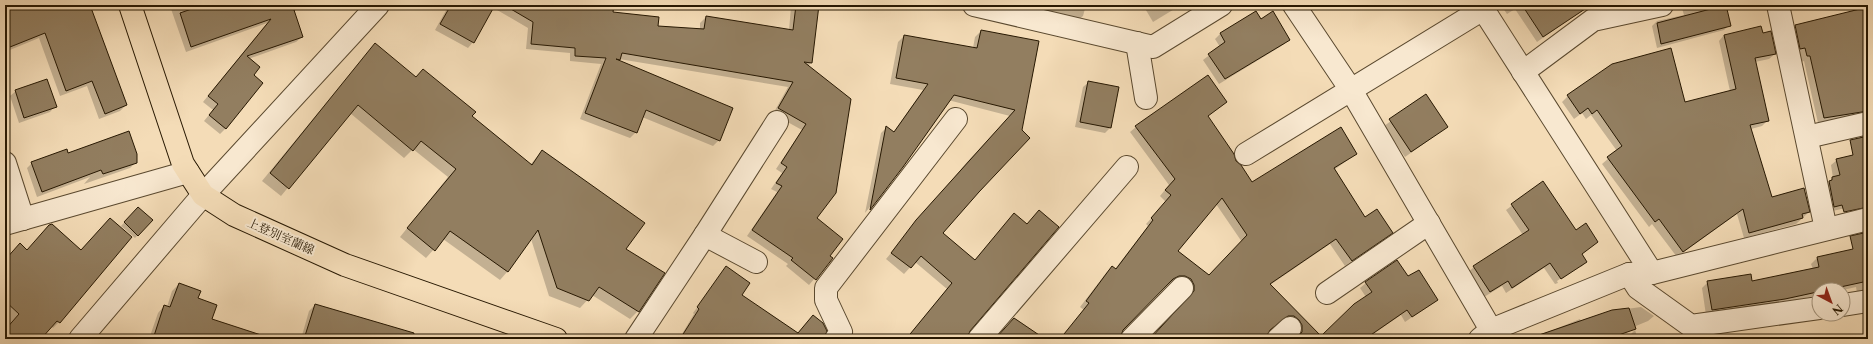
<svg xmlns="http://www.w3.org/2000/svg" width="1873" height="344" font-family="'Libre Caslon Text','Noto Serif JP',serif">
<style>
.shadow{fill:#0003;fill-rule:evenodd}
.building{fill:#927e60;stroke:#271802;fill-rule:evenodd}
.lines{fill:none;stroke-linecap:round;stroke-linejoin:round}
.minor-casing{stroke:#5a492f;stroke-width:24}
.major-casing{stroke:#271802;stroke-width:24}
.minor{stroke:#f8e8d0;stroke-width:22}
.major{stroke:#f4dcb7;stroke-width:22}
.labels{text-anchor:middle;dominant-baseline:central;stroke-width:4;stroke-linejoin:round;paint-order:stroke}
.street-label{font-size:12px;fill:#271802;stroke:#f8e8d0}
</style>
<rect width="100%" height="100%" fill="#f4dcb7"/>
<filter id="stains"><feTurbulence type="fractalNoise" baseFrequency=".005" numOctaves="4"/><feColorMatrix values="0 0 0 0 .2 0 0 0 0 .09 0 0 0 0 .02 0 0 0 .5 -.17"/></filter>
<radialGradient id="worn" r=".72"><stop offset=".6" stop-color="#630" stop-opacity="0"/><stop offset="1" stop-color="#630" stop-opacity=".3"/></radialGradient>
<g class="shadow">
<polygon points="9,5 89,5 126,105 120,111 99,119 87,86 60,96 39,38 5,52 5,6"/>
<polygon points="164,5 291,5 302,37 296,42 248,59 253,75 226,128 220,134 204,121 213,110 203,102 267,23 186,52 170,6 165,7"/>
<polygon points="449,5 613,5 612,12 657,27 700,30 700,23 706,17 789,30 791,7 794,5 818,5 811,63 808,66 816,218 828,256 832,258 809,285 786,266 788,264 747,236 777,192 771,189 782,173 776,169 802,130 773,114 788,87 619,59 617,61 719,140 713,146 642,117 636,132 630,138 580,119 601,64 570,61 570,53 526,49 528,28 492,7 473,42 468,48 435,30"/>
<polygon points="1042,5 1086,5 1083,16 1077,21 1040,12"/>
<polygon points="1143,5 1181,5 1153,22"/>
<polygon points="1501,5 1578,5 1582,10 1537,42 1515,9 1507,14"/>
<polygon points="1681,5 1725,5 1729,25 1724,30 1657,48 1652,26 1657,21 1684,15"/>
<polygon points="1868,8 1868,114 1818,123 1804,61 1801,62 1790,31 1796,26"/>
<polygon points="1256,12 1261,20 1289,39 1283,45 1219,84 1203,60 1220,47 1215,39 1220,34"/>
<polygon points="981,31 1038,41 1021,131 978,191 942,233 974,261 1009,221 966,339 906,339 947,289 915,262 904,274 886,259 967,162 1010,116 948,100 903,166 865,213 881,133 886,128 893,133 923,90 890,84 898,42 904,36 973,48 975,37"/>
<polygon points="1762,34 1775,54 1769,59 1755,62 1768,120 1762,126 1751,129 1771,198 1809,212 1796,224 1744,238 1737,214 1677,257 1652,224 1649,227 1602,164 1617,151 1591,115 1586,119 1582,113 1574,119 1562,102 1568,96 1684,104 1730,91 1719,41 1724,35"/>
<polygon points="368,52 416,77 423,70 471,117 530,165 542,151 625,250 638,311 630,319 592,295 580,308 549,296 531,239 507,272 500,280 443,239 426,258 400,237 448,177 413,149 404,158 350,113 281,196 262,181"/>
<polygon points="1089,82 1110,128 1105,133 1075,127 1083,87"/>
<polygon points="16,91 55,106 50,112 19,123 10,96"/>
<polygon points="1426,96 1447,127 1405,157 1384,126"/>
<path d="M 1226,102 L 1207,117 L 1235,161 L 1252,183 L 1356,154 L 1334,170 L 1365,219 L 1391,233 L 1345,266 L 1330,244 L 1270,285 L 1321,337 L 1366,297 L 1360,288 L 1366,283 L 1408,278 L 1437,300 L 1405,322 L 1401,315 L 1366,339 L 1296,339 L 1297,332 L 1281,321 L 1268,331 L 1263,339 L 1151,339 L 1188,298 L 1179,281 L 1172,281 L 1167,285 L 1122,330 L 1119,339 L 1060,339 L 1084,310 L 1080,307 L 1106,273 L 1112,267 L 1115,269 L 1148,226 L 1146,224 L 1166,202 L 1160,196 L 1169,185 L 1130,132 L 1136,127 ZM 1216,204 L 1242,242 L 1209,276 L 1176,251 Z"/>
<polygon points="1868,152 1868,203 1828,212 1826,184 1833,178 1831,165 1837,160"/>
<polygon points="68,154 136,162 130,168 84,184 90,177 37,197 27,168 33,162"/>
<polygon points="1542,183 1576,231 1597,242 1581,255 1586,262 1581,267 1581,265 1557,281 1558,283 1555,284 1544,268 1506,293 1502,286 1484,297 1468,272 1474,267 1523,235 1506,210"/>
<polygon points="138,208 152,220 135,238 121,226"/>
<polygon points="1868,246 1868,291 1857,293 1856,287 1843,290 1819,290 1819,295 1778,304 1706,315 1702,288 1708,282 1752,282 1813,269 1811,264 1817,258"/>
<polygon points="5,261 59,322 53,328 51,326 40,339 5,339"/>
<polygon points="726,268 741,295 797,334 813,316 819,339 679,339 694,314 693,313"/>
<polygon points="179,284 197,299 211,319 256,339 149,339 158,313 164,306 167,307 172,291"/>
<polygon points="315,305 400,339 301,339 309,311"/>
<polygon points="1641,307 1654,316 1648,321 1604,339 1531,339 1580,319 1581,322 1612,311"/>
<polygon points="1635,330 1638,339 1627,339 1630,335"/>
</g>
<g class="building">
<polygon points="5,5 90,5 127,105 105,114 92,81 66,91 45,33 5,49"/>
<polygon points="203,5 300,5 301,8 294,10 303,37 247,56 260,67 254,75 263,83 226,129 209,115 218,104 208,96 271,19 191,47 180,13"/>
<polygon points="451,5 495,5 474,43 440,24"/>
<polygon points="504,5 614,5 613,12 659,17 658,26 704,29 706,16 793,30 796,5 819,5 812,63 804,62 851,99 836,193 817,218 843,239 830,256 833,258 816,280 791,260 793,258 752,230 782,186 776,183 787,167 781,163 806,124 778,108 793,82 622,53 620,60 616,59 733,108 720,141 646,110 637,133 585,113 606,58 575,56 575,48 531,44 533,22"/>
<polygon points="1522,5 1591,5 1543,37"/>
<polygon points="1726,5 1731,26 1661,44 1657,23"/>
<polygon points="1868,7 1868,111 1824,118 1810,56 1807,56 1805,48 1800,49 1795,25"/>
<polygon points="1256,11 1261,19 1273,11 1290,40 1225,79 1208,54 1225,42 1220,33"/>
<polygon points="1761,26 1763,33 1771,31 1776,54 1755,58 1769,121 1750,125 1772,197 1804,188 1810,212 1802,214 1803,218 1749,233 1743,209 1683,252 1659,219 1655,222 1607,157 1622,146 1597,110 1592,114 1588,108 1580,114 1567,95 1612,64 1671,48 1685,102 1736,89 1724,35"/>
<polygon points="981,30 1039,41 1022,130 1030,138 979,192 943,233 975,260 1014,213 1027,224 1039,210 1059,227 970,331 967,339 906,339 952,283 921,256 911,268 891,253 916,220 1015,110 954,95 903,167 870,210 886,126 894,132 928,84 896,78 904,35 977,48"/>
<polygon points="375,43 416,77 423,69 476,112 472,116 532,165 542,150 645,223 626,249 665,273 639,312 599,287 589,301 557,288 538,230 508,272 450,231 435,251 407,228 456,169 421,141 413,151 358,105 289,189 270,173"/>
<path d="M 1208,75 L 1227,102 L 1208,116 L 1234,154 L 1236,161 L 1241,165 L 1252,182 L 1341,127 L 1357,154 L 1334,168 L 1365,217 L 1377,209 L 1393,233 L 1352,261 L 1336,239 L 1270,284 L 1321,336 L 1354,304 L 1372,292 L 1365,282 L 1397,260 L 1408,276 L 1419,270 L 1438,300 L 1412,317 L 1407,310 L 1365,339 L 1296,339 L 1302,332 L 1302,325 L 1299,320 L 1294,316 L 1288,316 L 1270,330 L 1266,339 L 1150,339 L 1194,291 L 1194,285 L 1191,279 L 1185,276 L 1179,276 L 1173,279 L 1123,330 L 1120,339 L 1060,339 L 1089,303 L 1086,301 L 1112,266 L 1116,269 L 1153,220 L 1151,218 L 1171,195 L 1165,190 L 1175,179 L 1135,126 ZM 1222,198 L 1247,235 L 1209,275 L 1178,251 Z"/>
<polygon points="47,79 57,107 24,118 15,90"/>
<polygon points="1088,81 1119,87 1111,128 1080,122"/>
<polygon points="1426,94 1448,127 1411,152 1389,119"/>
<polygon points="129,131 137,154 137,163 103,174 101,170 42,192 31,162 67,149 68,153"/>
<polygon points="1868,136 1868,207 1844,212 1842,205 1834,207 1829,181 1832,180 1832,177 1840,175 1836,159 1853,155 1850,140"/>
<polygon points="1543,181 1576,230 1586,223 1598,242 1582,254 1587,262 1561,279 1550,263 1512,288 1508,281 1490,292 1473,266 1529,230 1511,204"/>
<polygon points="138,207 153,220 138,236 124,222"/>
<polygon points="110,218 132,237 60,323 57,321 41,339 5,339 5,330 19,314 5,301 5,260 20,243 27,250 49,225 52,224 81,250"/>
<polygon points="1868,232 1868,281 1785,299 1712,310 1707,281 1751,274 1752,281 1819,267 1817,257 1853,249 1850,236"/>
<polygon points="726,266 750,283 742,295 798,333 813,315 823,323 827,331 824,339 680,339 699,309 697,307"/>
<polygon points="179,283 201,291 198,298 217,305 212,319 261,335 260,339 153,339 164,305 170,307"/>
<polygon points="315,304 414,333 413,339 304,339"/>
<polygon points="1629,308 1636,329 1607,339 1539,339 1539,335 1612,310"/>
<polygon points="1014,318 1045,339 995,339"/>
</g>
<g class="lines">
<g class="minor-casing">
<g id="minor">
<polyline points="974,5 1153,47 1221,5"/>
<polyline points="1294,5 1351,90 1491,330"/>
<polyline points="1778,5 1826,229"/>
<polyline points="1137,43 1146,98"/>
<polyline points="1523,72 1593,20 1662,5"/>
<polyline points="1807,137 1868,123"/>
<polyline points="1246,154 1483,9 1652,273"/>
<polyline points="5,163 23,219"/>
<polyline points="5,224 188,172"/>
<polyline points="705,235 756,262"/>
<polyline points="1629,274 1638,288 1691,326 1819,308"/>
<polyline points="1327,293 1429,223"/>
<polyline points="1843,305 1868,301"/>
<polyline points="80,339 203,195 378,5"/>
<polyline points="636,339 705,235 777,122"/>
<polyline points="836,339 841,332 826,300 826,288 956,119"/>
<polyline points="979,339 1127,167"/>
<polyline points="1132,339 1182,288"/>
<polyline points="1278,339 1290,328"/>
<polyline points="1480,339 1491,330 1629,274 1652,273 1868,219"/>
</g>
</g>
<g class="major-casing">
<polyline id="major" points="130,5 183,164 203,195 234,215 345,265 556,339"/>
</g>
<use href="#minor" class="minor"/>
<use href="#major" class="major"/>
</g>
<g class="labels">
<g class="street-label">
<text transform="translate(281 236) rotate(24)">上登別室蘭線</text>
</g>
</g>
<rect width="1873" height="344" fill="none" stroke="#f4dcb7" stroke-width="20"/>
<rect x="6" y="6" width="1861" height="332" fill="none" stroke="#271802" stroke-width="2"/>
<rect x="10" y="10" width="1853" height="324" fill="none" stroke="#271802"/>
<g transform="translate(1831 302) rotate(139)"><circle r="19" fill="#f8e8d0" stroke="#a4957e"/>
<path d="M0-3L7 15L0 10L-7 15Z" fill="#8f2418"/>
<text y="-6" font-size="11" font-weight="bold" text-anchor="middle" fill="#271802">N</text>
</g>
<rect width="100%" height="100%" filter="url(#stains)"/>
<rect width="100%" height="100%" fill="url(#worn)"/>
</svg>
